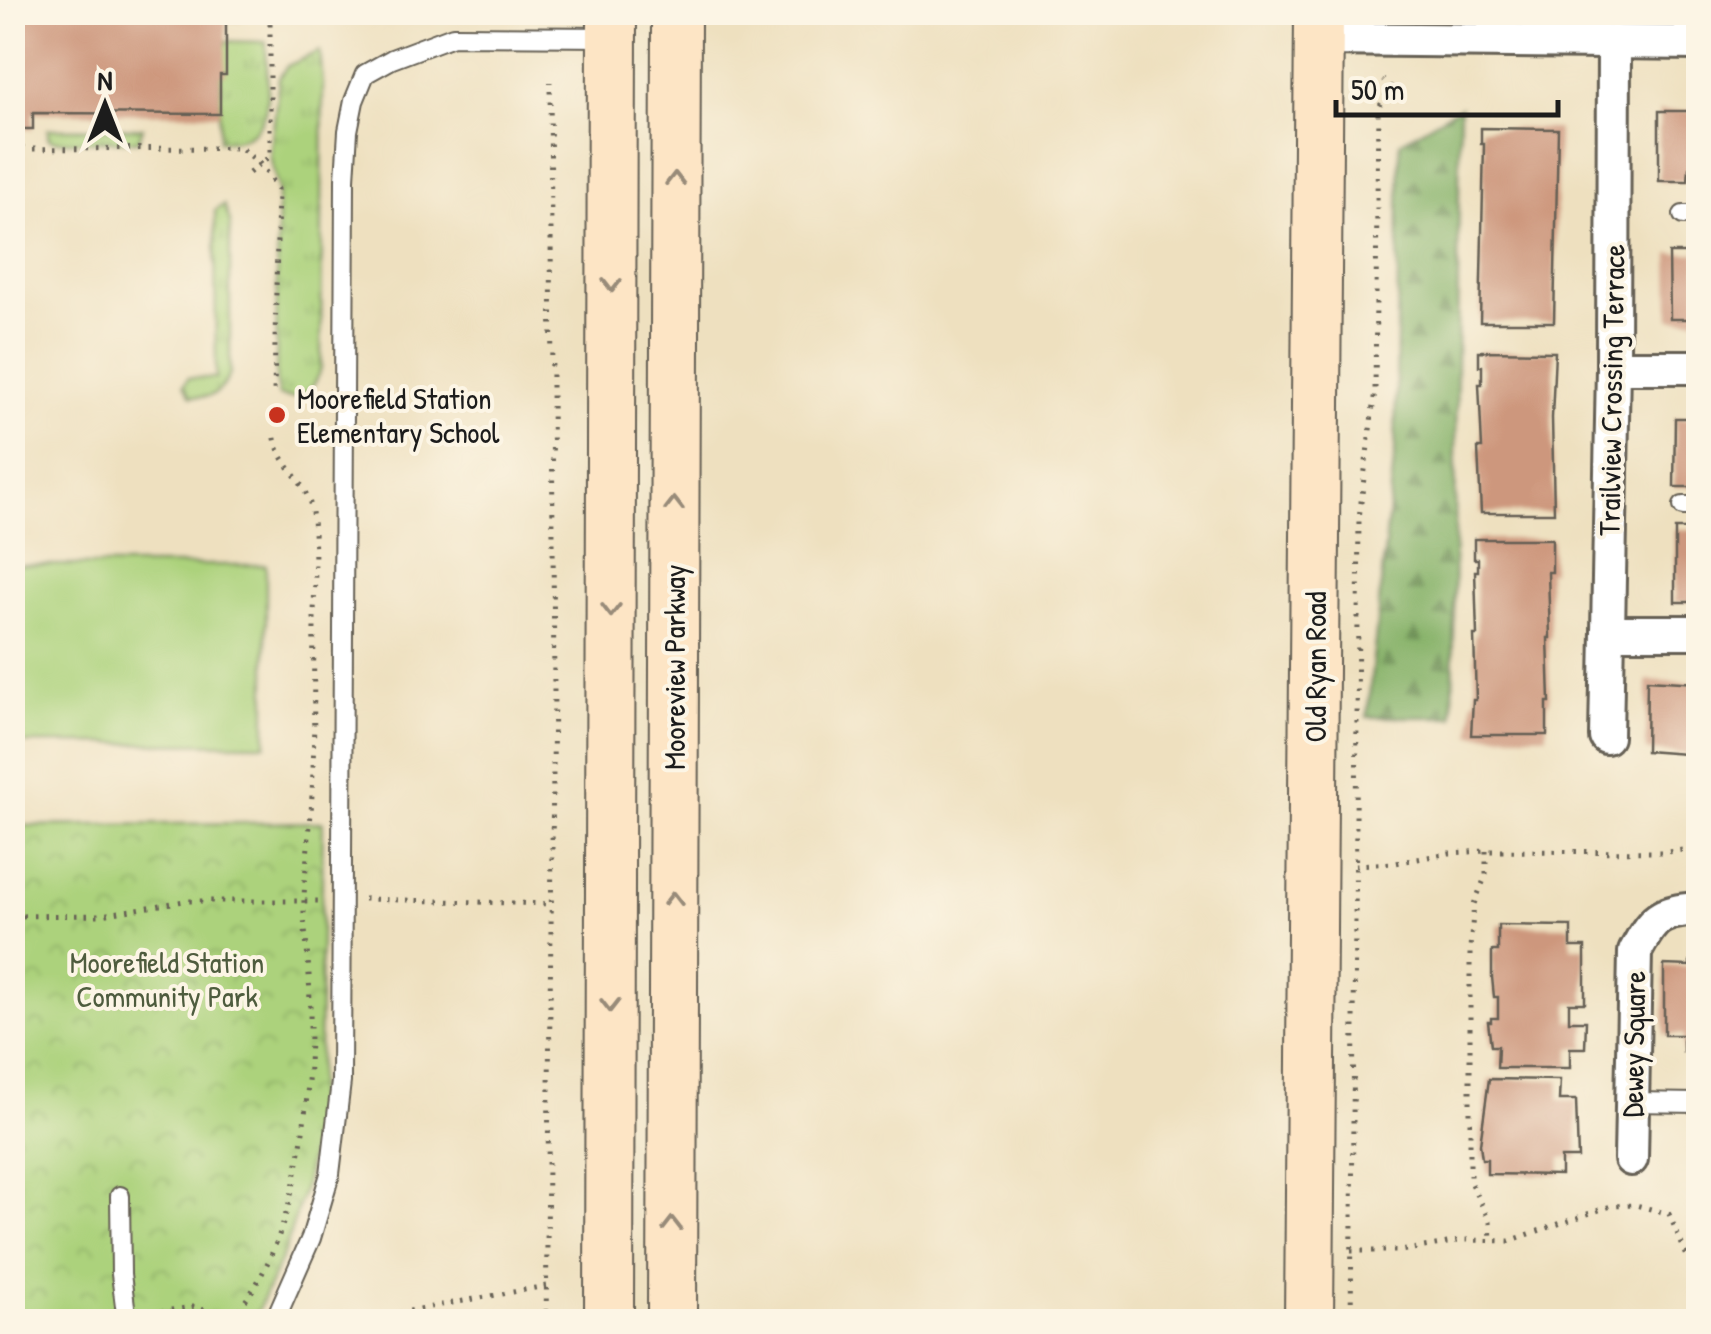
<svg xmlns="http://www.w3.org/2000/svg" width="1711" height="1334" font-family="'Patrick Hand',sans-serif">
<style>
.grass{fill:url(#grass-tufts);stroke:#64774c;stroke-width:2.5}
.forest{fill:url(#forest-firs);stroke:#526844;stroke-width:2.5}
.park{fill:url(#park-crowns);stroke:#64774c;stroke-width:2.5}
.pitch{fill:#acd27c;stroke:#64774c;stroke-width:2.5}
.building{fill:#cd977d}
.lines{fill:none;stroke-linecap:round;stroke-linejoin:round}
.lane-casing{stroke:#666155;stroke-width:22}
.street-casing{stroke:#666155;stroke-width:38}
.secondary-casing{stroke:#666155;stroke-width:52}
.path{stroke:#666155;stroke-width:5;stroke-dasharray:2.5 8;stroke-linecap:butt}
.lane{stroke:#fff;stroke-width:18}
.street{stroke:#fff;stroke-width:32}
.secondary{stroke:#fde5c5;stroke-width:48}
.oneway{stroke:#988b79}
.poi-dot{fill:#c8321e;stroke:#fcf5e5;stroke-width:4}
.labels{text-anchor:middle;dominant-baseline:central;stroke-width:8;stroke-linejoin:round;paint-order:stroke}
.street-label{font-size:30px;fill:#1c1c1c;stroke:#fcf5e5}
.poi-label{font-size:30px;fill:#1c1c1c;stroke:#fcf5e5;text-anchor:start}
.park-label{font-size:30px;fill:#4e5c3e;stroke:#fcf5e5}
</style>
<defs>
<pattern id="grass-tufts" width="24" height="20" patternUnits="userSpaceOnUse" patternTransform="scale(2.5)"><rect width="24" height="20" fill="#acd27c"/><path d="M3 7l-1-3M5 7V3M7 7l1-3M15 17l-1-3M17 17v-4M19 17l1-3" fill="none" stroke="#93b46b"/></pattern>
<pattern id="forest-firs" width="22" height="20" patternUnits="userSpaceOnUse" patternTransform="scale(2.5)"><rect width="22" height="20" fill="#89b46c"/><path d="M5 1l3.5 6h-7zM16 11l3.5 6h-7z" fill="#6f9258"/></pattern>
<pattern id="park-crowns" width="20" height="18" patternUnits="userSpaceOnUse" patternTransform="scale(2.5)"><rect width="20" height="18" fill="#acd27c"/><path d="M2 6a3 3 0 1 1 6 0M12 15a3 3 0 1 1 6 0" fill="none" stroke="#93b46b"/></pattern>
</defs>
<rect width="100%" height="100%" fill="#fcf5e5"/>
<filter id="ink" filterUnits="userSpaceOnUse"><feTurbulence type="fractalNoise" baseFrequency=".01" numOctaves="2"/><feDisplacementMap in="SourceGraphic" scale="20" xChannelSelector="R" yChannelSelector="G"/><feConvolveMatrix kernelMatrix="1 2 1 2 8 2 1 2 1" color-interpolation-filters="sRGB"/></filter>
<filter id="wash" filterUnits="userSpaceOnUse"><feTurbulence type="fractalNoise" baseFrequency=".0048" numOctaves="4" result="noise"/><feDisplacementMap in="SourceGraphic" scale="40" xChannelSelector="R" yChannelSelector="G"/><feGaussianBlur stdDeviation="2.25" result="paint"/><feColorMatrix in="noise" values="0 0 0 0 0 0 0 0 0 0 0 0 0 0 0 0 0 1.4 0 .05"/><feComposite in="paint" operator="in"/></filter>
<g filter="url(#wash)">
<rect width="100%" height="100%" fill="#eee0bf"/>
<g class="grass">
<path d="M 226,41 L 266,42 C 266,85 281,143 219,141 L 220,75 Z"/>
<path d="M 320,51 L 323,84 L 321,368 C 316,388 301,404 278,395 L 276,382 L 278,189 L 270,156 L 279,78 L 287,66 Z"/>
<polygon points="143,128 138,141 53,141 48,138 48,129"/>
<path d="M 224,205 L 230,221 L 230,373 C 223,392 212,400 191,396 L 184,385 L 188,378 L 216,378 L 215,211 Z"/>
</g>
<polygon class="forest" points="1460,107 1453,717 1367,717 1395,451 1400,142"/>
<polygon class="park" points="323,822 319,1059 314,1131 305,1184 285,1250 253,1321 13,1321 12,826"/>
<polygon class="pitch" points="12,565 266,565 266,744 13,743"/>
<g id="blocks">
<g class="building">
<polygon points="12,12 241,12 241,21 226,21 226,75 220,75 220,114 33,113 33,129 12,129"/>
<polygon points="1659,111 1698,111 1698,168 1689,168 1688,181 1659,181"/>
<polygon points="1481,128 1558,129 1554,322 1480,322 1484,144 1481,144"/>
<polygon points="1669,253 1697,253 1698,319 1670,319"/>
<polygon points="1479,351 1555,352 1552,418 1554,513 1481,513 1478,448 1482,448 1479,384 1482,384 1482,366 1479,366"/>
<polygon points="1675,418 1698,418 1698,487 1674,487"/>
<rect x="1675" y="529" width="23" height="73"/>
<polygon points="1474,539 1552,539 1552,572 1548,572 1550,638 1548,638 1550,702 1547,702 1547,735 1471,735 1473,700 1476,700 1474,635 1477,635 1475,571 1478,571 1478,559 1474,559"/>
<polygon points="1647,680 1698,683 1698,755 1646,751"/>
<polygon points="1498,925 1571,926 1571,947 1585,947 1585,1003 1569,1003 1569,1021 1586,1021 1585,1048 1570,1048 1570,1068 1497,1068 1498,1046 1491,1046 1488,1022 1491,1022 1491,1018 1498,1018 1498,997 1494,997 1492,977 1492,951 1498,951"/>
<polygon points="1690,961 1698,961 1698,1052 1683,1052 1683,1035 1664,1035 1664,965 1690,966"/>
<polygon points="1489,1079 1560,1080 1559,1100 1576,1100 1578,1158 1561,1158 1561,1175 1487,1174 1487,1159 1482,1159 1480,1144"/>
</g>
</g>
</g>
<g filter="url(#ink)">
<use href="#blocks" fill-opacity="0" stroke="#666155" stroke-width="2.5"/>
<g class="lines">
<g class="lane-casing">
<g id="lane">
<polyline points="1683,215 1698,215"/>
<polyline points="1683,506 1698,506"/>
<polyline points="1632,1102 1698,1103"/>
<polyline points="120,1196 121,1274 127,1322"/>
<polyline points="274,1322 311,1238 330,1174 341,1082 345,179 348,131 354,101 365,74 392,59 453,36 612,37"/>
</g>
</g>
<g class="street-casing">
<g id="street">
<polyline points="1319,39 1698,43"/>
<polyline points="1613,367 1698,367"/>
<polyline points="1608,632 1698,632"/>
<polyline points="1606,737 1613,367 1614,42"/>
<path d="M 1631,1159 L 1635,952 C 1653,918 1658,912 1698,909"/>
</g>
</g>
<g class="secondary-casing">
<g id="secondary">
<polyline points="609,1322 612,12"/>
<polyline points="672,1322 676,12"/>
<polyline points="1309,1322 1319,12"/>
</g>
</g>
<g class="path">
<polyline points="12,149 241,148 260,164 278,189 274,393"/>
<polyline points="249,173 270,156 270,12"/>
<polyline points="1486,851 1486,875 1474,904 1470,948 1470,1182 1490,1222 1491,1240"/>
<polyline points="1355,865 1396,863 1449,853 1486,851 1667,852 1698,848"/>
<polyline points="364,899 551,904"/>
<polyline points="12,916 102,915 184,901 318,901"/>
<polyline points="1351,1251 1400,1251 1465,1240 1509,1241 1611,1206 1636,1205 1669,1214 1698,1282"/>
<path d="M 150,1313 L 193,1307 L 232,1317 C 304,1240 314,1076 309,975 C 308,950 303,925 304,899 C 305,864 311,829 312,793 C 315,738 313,681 314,626 C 314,588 317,549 312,512 C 307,479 276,464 274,431"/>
<polyline points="369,1322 392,1314 546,1286"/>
<polyline points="546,1322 554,692 550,82"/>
<polyline points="1351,1322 1359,518 1375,390 1378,109 1391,87 1383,80"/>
</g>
<use href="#lane" class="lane"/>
<use href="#street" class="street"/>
<use href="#secondary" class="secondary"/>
</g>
<defs><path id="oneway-chevron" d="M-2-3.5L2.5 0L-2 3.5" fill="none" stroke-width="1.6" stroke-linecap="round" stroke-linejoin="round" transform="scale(2.5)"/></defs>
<g class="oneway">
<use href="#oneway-chevron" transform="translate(675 179) rotate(-90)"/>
<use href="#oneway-chevron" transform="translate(612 285) rotate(90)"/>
<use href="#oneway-chevron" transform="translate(674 504) rotate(-90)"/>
<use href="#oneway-chevron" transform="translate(611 610) rotate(90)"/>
<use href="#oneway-chevron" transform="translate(673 899) rotate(-90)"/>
<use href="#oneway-chevron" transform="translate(610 1005) rotate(90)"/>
<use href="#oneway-chevron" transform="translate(672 1224) rotate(-90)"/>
</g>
</g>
<circle class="poi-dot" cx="277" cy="415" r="10"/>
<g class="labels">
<g class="street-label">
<text transform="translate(1611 390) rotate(-89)">Trailview Crossing Terrace</text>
<text transform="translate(674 667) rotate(-90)">Mooreview Parkway</text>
<text transform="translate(1315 667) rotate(-90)">Old Ryan Road</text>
<text transform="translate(1633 1044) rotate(-89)">Dewey Square</text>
</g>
<g class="poi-label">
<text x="297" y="398">Moorefield Station<tspan x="297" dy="34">Elementary School</tspan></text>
</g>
<g class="park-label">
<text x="167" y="962">Moorefield Station<tspan x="167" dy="34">Community Park</tspan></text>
</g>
</g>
<rect width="1711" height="1334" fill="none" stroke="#fcf5e5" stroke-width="50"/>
<g transform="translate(105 105)" stroke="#fcf5e5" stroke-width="8" paint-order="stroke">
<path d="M0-8L18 38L0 25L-18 38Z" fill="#1c1c1c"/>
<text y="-15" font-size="28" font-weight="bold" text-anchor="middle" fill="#1c1c1c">N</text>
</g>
<path d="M1336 100v15h222v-15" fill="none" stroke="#1c1c1c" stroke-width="5"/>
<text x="1351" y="100" font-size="30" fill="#1c1c1c" stroke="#fcf5e5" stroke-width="8" paint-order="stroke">50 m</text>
</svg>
